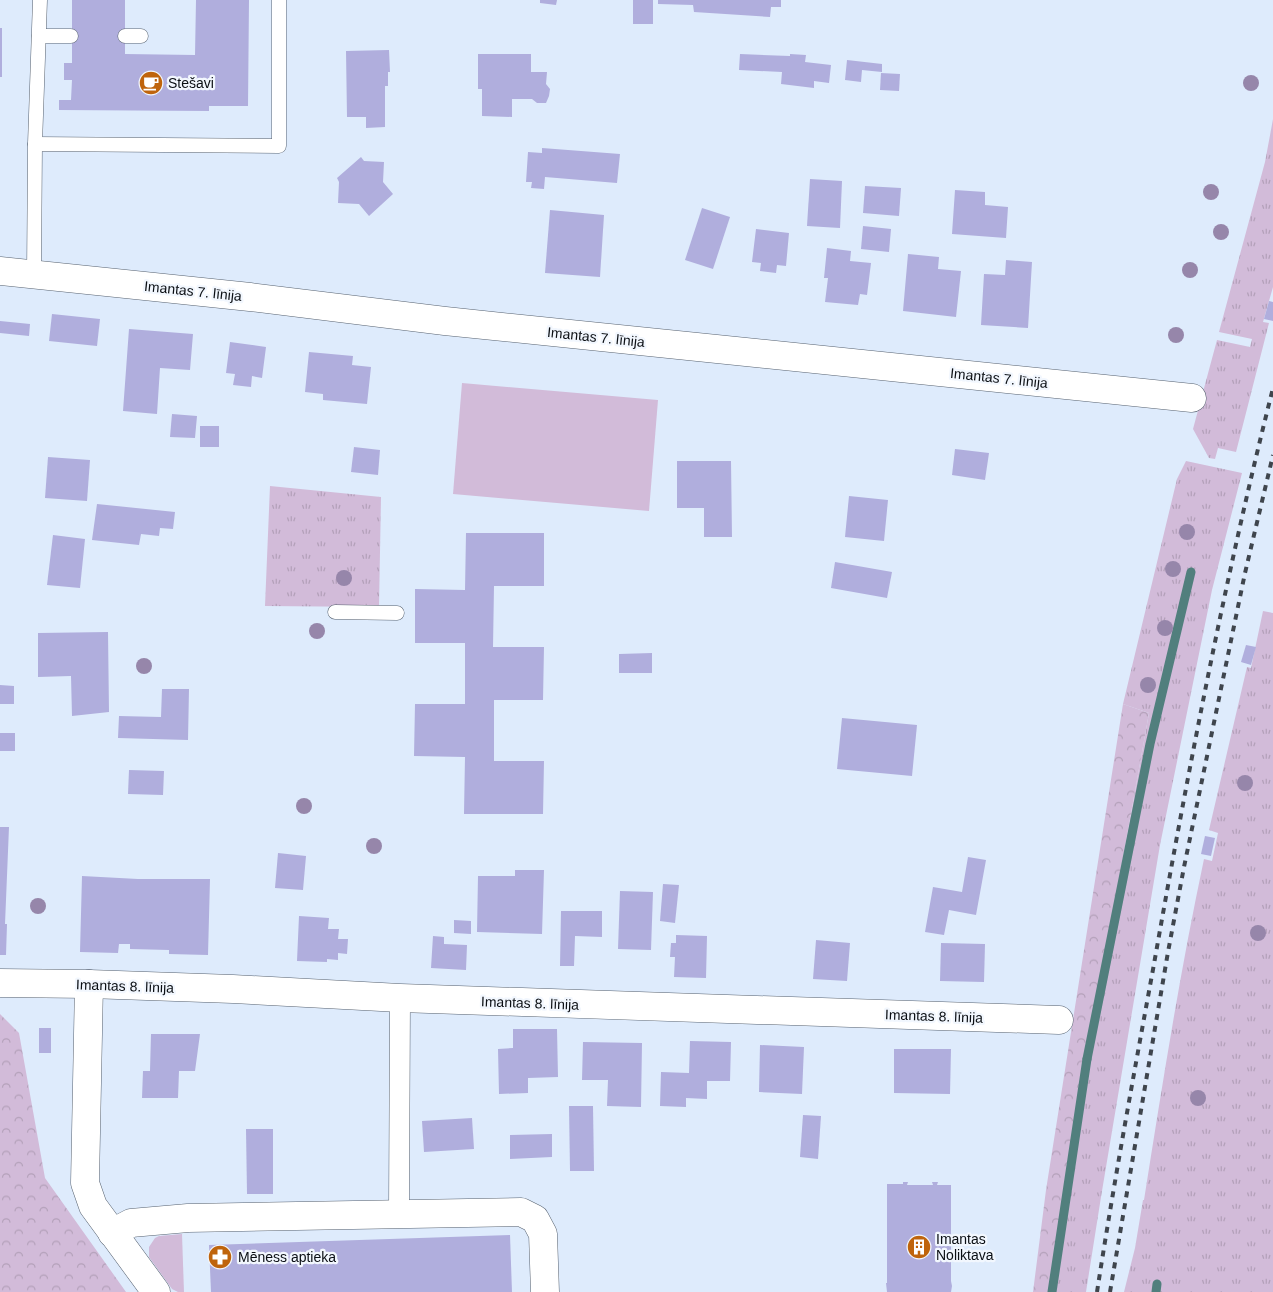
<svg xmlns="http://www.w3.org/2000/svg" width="1273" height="1292" font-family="Arial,sans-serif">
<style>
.grass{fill:url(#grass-tufts)}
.forest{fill:url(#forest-crowns)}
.garden{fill:#d2bbd9}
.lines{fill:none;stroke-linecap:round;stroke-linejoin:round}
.stream{stroke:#517f7d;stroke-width:9}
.building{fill:#b0aedd}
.service-casing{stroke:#576270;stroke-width:15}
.pedestrian-casing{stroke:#576270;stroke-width:21}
.minor-casing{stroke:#576270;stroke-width:29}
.service{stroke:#fff;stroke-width:14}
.pedestrian{stroke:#fff;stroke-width:20}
.minor{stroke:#fff;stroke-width:28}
.rail{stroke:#3f454d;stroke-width:4;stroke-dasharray:6 6;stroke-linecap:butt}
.tree{fill:#9686aa}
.labels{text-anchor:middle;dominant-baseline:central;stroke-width:4.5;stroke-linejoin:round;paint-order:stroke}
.poi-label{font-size:14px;fill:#0a0e13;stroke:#f2f7fe;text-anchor:start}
.street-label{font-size:14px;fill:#0a0e13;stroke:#f2f7fe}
</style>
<defs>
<pattern id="grass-tufts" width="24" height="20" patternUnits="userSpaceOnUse" patternTransform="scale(1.25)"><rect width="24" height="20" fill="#d2bbd9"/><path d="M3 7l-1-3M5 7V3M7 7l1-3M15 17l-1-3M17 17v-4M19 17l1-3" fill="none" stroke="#b3a0b9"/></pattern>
<pattern id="forest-crowns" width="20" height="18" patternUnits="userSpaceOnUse" patternTransform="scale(1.25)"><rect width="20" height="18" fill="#d2bbd9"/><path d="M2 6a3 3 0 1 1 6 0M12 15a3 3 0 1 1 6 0" fill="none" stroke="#b3a0b9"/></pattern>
</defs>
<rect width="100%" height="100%" fill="#deebfc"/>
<g class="grass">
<polygon points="1273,119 1273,287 1263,322 1269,323 1236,452 1218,448 1215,459 1209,458 1193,429 1217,340 1250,347 1252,339 1219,332 1265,162"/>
<polygon points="1186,461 1242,473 1212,590 1160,845 1101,1197 1086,1292 1050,1292 1115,903 1149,713 1123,704 1177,479"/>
<polygon points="270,486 381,497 379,607 265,606"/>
<path d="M 1263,611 L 1273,613 L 1273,1292 L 1124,1292 L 1135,1248 L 1143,1200 L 1144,1200 C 1162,1086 1180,972 1204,859 L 1212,861 L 1218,833 L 1209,830 L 1247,667 L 1251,668 Z"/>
</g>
<g class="forest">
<polygon points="1123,704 1149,713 1114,908 1050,1292 1033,1292 1046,1190"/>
<polygon points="0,1014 19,1033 45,1178 126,1292 0,1292"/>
</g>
<g class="garden">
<polygon points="462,383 658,400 649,511 453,494"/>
<polygon points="182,1234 184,1292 178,1292 172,1289 149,1257 149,1247 155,1238 159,1236"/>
</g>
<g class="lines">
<g class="stream">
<polyline points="1087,1059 1150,744 1191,572"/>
<polyline points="1052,1292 1087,1059"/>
<polyline points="1156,1292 1157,1284"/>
</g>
</g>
<g class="building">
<polygon points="72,0 125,0 125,54 195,55 196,0 249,0 248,106 209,106 209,111 59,110 59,100 71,100 72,80 64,80 64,63 72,63"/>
<polygon points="540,0 557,0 556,5 540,3"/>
<rect x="633" y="0" width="20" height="24"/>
<polygon points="658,0 781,0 781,7 771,7 770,17 694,12 693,5 658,4"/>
<rect x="0" y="28" width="2" height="49"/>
<polygon points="389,50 390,72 388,72 388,86 385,86 385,127 366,128 366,117 347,117 346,51"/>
<polygon points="478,54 531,54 531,72 547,72 546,84 550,89 549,96 546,103 537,103 532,99 512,99 512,117 482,116 482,89 478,89"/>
<polygon points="740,54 790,56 790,54 806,55 805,62 831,65 829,83 814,81 814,88 781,84 782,72 739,70"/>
<polygon points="847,60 882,64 882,72 862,70 861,82 845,80"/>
<polygon points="881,73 900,74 899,91 880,90"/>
<polygon points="542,148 620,154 617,183 545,177 544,189 531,188 532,182 526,182 528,152 542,153"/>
<polygon points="361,157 364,161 384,162 383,182 393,194 369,216 359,204 338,203 339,182 337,178"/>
<polygon points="810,179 842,181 840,228 807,226"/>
<polygon points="865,186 901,188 899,216 863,213"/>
<polygon points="955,190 985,192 985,205 1008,207 1006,238 952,234"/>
<polygon points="702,208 730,217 713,269 685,260"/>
<polygon points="550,210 604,215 600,277 545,273"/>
<polygon points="863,226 891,229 889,252 861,249"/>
<polygon points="756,229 789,233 786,266 777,265 776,273 760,271 761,263 752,262"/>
<polygon points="827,248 851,251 850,261 871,263 867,295 860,294 858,305 825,302 828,278 824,278"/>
<polygon points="908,254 939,257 938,269 961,271 956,317 903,311"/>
<polygon points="1006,260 1032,262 1028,328 981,325 984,274 1005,275"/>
<polygon points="1269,301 1273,302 1273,321 1264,319"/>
<polygon points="52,314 100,319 97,346 49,341"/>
<polygon points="0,321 30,324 29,336 0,333"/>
<polygon points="129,329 193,334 190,370 160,368 157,414 123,411"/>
<polygon points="230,342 266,347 262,378 252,376 251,387 233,385 235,374 226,373"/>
<polygon points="309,352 353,356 352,365 371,367 367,404 323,400 323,394 305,392"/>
<polygon points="172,414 197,416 195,438 170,437"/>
<rect x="200" y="426" width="19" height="21"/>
<polygon points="354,447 380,450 378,475 351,472"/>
<polygon points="955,449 989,453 985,480 952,475"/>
<polygon points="48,457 90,460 87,501 45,498"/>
<polygon points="677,461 731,461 732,537 704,537 704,508 677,508"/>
<polygon points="849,496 888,500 884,541 845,537"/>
<polygon points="97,504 175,512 173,529 160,528 159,536 141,534 139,545 92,540"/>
<polygon points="466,533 544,533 544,586 494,586 493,647 544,647 543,700 494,700 494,761 544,761 543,814 464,814 465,757 414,756 415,704 465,704 465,643 415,643 415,589 465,590"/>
<polygon points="53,535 85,539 80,588 47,585"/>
<polygon points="835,562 892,572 887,598 831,588"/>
<polygon points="108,632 109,712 72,716 71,676 38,677 38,633"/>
<polygon points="1246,645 1256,647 1251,665 1241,662"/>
<polygon points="652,653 652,673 619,673 619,654"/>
<polygon points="0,685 14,686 14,704 0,704"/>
<polygon points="162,689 189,689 188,740 118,738 119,716 161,717"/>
<polygon points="842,718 917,725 912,776 837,769"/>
<rect x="0" y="733" width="15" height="18"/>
<polygon points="129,770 164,771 163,795 128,794"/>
<polygon points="0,827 9,827 5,924 7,924 6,955 0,955"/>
<polygon points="1205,836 1215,838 1211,856 1201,854"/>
<polygon points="278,853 306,856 303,890 275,888"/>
<polygon points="968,857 986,860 976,915 949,910 944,935 925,932 933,887 962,892"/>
<polygon points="515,870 544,870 542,934 477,932 478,876 515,876"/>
<polygon points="82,876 138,879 210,879 208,955 169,954 169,950 130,949 130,944 119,944 118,953 80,952"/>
<polygon points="663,884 679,885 675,923 660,921"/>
<polygon points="620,891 653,892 651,950 618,949"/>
<polygon points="561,911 602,911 602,937 575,936 574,966 560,966"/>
<polygon points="299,916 329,918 328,929 339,929 338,939 348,939 347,954 338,953 338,960 327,959 327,962 297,961"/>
<polygon points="454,920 471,921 471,934 454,933"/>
<polygon points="676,935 707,936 706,978 674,977 675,957 670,957 671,943 676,943"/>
<polygon points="433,936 444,937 444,944 467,945 466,970 431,968"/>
<polygon points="816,940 850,943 847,981 813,979"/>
<polygon points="941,943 985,944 984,982 940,981"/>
<rect x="39" y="1028" width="12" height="25"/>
<polygon points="513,1029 557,1029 558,1077 528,1078 528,1093 499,1094 498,1049 513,1048"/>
<polygon points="151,1034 200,1034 195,1071 179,1071 178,1098 142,1098 143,1071 150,1071"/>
<polygon points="690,1041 731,1042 730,1081 707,1081 707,1099 686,1098 686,1107 660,1106 661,1072 689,1073"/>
<polygon points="583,1042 642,1043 641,1107 607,1106 608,1080 582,1080"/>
<polygon points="760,1045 804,1047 802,1094 759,1092"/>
<polygon points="894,1049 951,1049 950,1094 894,1093"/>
<polygon points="569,1106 593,1106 594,1171 570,1171"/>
<polygon points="803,1115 821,1116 818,1159 800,1157"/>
<polygon points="472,1118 474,1149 424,1152 422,1121"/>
<polygon points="246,1129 273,1129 273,1194 247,1194"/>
<polygon points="552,1134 552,1157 510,1159 510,1135"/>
<polygon points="903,1182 908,1182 907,1185 933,1185 932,1182 938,1182 937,1185 951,1185 951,1258 952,1261 951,1261 951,1281 952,1286 951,1292 887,1292 886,1283 887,1283 887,1184 903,1184"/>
<polygon points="510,1235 512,1292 211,1292 209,1245"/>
</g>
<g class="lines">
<g class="service-casing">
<g id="service">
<polyline points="39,36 71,36"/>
<polyline points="125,36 141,36"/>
<polyline points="35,144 40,0"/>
<polyline points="34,275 35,144 279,146 279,0"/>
<polyline points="335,612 397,613"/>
</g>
</g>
<g class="pedestrian-casing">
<polyline id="pedestrian" points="399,1214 400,998"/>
</g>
<g class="minor-casing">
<g id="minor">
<polyline points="0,271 250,297 445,321 1192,398"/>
<polyline points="0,983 89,984 233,989 400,998 1059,1020"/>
<polyline points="89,984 85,1183 93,1206 156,1292"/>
<polyline points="112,1233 131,1223 188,1218 521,1212 535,1219 543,1234 545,1292"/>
</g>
</g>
<use href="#service" class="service"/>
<use href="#pedestrian" class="pedestrian"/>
<use href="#minor" class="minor"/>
<g class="rail">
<path d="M 1097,1292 C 1114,1182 1134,1073 1154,964 C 1188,771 1225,578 1273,388"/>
<polyline points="1110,1292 1168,952 1184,867 1245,573 1273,455"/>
</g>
</g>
<g class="tree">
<circle cx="1251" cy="83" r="8"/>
<circle cx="1211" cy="192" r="8"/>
<circle cx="1221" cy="232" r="8"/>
<circle cx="1190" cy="270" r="8"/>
<circle cx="1176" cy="335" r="8"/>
<circle cx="1187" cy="532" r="8"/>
<circle cx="1173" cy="569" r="8"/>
<circle cx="344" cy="578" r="8"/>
<circle cx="1165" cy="628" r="8"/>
<circle cx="317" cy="631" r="8"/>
<circle cx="144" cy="666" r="8"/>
<circle cx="1148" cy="685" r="8"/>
<circle cx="1245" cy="783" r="8"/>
<circle cx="304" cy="806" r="8"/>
<circle cx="374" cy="846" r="8"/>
<circle cx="38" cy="906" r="8"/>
<circle cx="1258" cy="933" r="8"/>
<circle cx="1198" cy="1098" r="8"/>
</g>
<defs>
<g id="cafe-disc" transform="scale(1.25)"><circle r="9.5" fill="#bf640c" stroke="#f2f7fe"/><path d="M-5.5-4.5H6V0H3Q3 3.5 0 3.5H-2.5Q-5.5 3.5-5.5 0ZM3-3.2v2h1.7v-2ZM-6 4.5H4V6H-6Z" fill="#fff"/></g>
<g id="building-disc" transform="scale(1.25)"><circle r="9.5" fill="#bf640c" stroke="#f2f7fe"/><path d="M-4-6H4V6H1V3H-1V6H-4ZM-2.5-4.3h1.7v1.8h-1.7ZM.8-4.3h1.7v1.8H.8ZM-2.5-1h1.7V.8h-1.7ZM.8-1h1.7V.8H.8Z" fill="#fff"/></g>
<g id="pharmacy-disc" transform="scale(1.25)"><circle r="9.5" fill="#bf640c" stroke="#f2f7fe"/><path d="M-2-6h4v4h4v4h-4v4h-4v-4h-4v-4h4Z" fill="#fff"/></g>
</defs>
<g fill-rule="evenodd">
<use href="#cafe-disc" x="151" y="83"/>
<use href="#building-disc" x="919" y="1247"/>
<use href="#pharmacy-disc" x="220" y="1257"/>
</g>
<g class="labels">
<g class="poi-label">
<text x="168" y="83">Stešavi</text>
<text x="936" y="1239">Imantas<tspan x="936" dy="16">Noliktava</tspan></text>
<text x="238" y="1257">Mēness aptieka</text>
</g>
<g class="street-label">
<text transform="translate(193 291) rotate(6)">Imantas 7. līnija</text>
<text transform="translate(596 337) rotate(6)">Imantas 7. līnija</text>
<text transform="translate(999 378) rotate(6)">Imantas 7. līnija</text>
<text transform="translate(125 986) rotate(2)">Imantas 8. līnija</text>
<text transform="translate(530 1003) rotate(2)">Imantas 8. līnija</text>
<text transform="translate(934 1016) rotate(2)">Imantas 8. līnija</text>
</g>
</g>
</svg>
